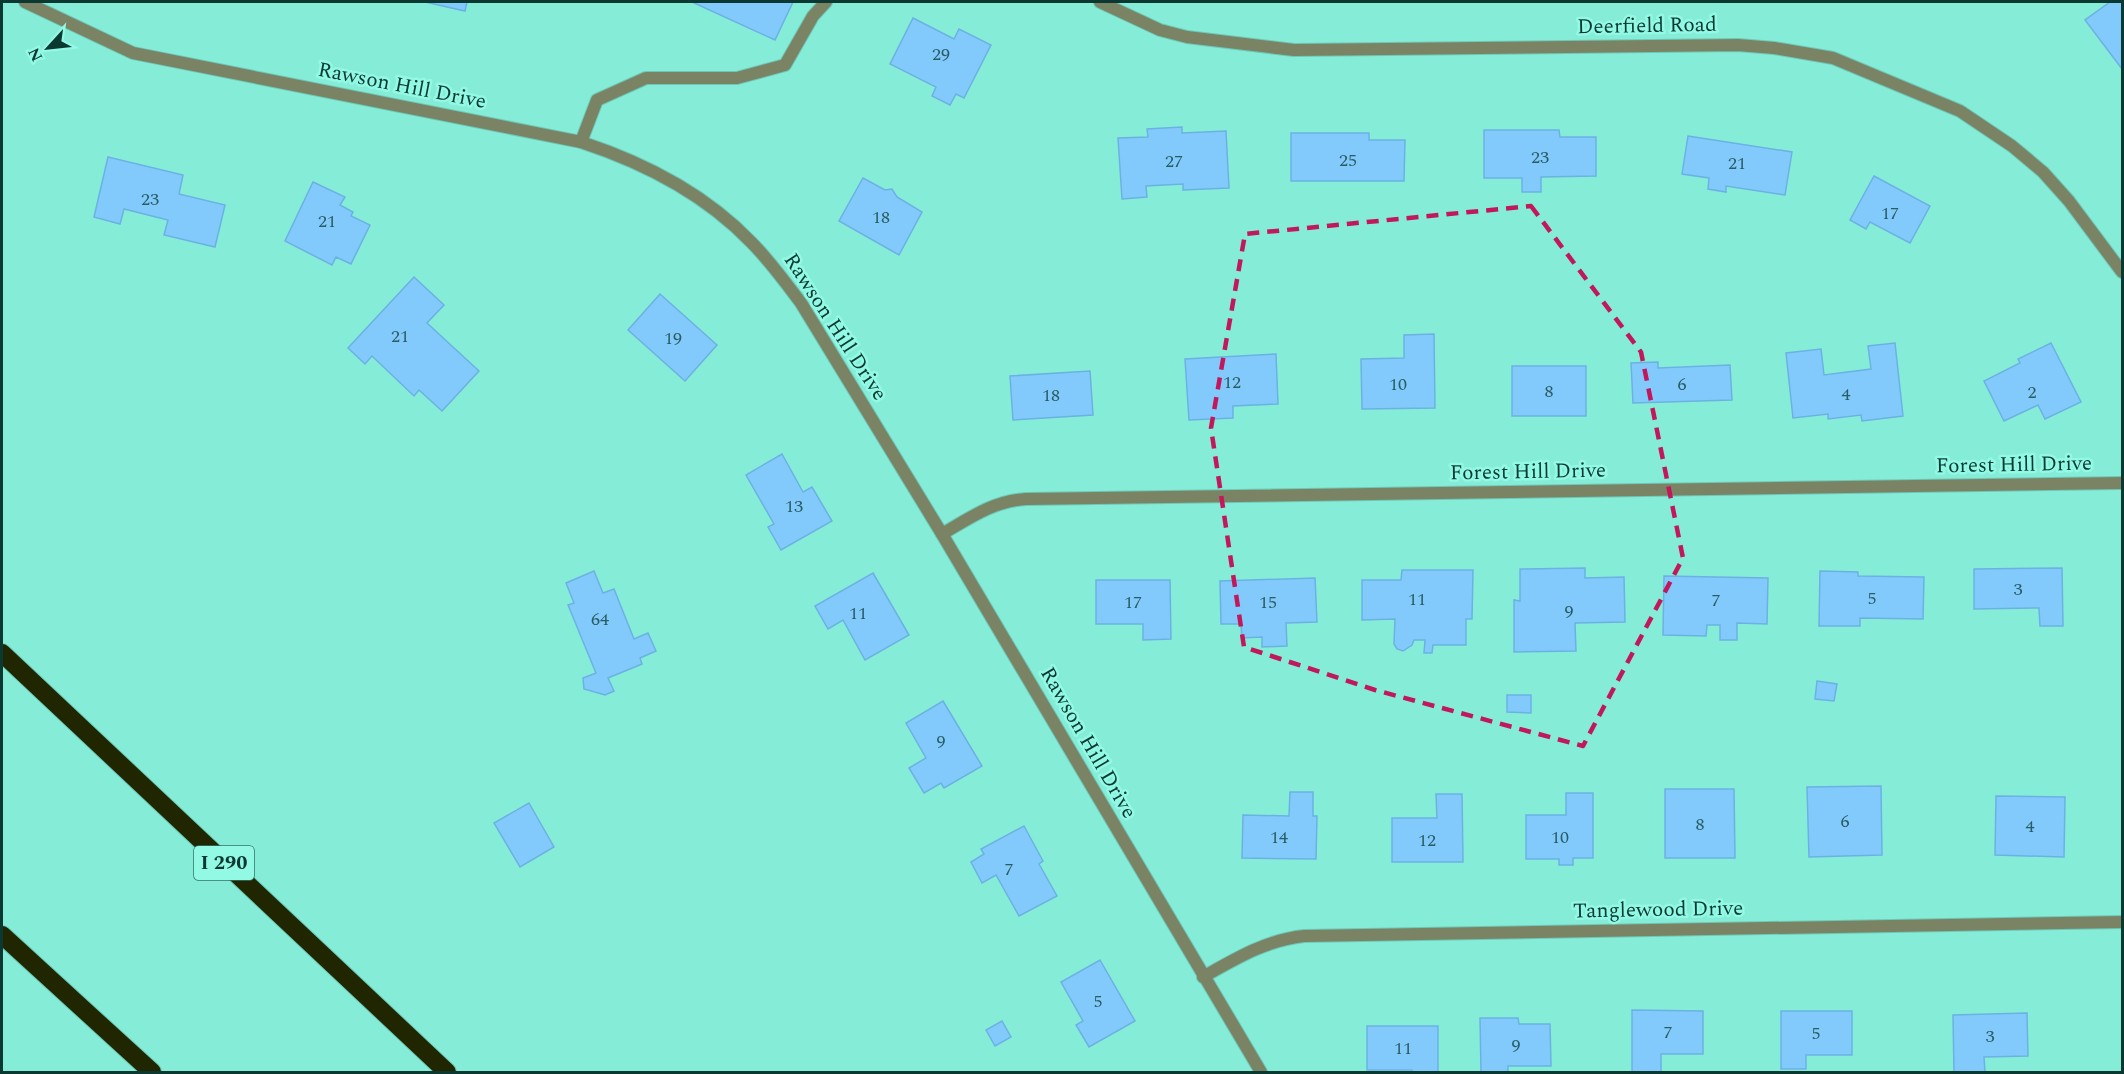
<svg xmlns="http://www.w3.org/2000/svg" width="2124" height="1074" font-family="Spectral,serif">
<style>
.building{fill:#83cafc;stroke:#6bb2e3;stroke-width:1.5}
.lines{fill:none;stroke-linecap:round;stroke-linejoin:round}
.service-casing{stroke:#6dc8b7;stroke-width:14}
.minor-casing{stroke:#6dc8b7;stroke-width:14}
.motorway-casing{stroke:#6dc8b7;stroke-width:20}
.service{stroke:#7b8365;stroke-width:12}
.minor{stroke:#7b8365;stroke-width:12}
.motorway{stroke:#1f2600;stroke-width:18}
.marked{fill:none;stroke:#c2185b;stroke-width:4.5;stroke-dasharray:12 8;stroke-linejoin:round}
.labels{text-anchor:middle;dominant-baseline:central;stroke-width:5;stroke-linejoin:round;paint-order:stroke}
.number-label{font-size:18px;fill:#295d64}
.shield{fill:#92f9e5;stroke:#347368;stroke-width:1.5}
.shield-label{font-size:20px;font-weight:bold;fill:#0b3932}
.street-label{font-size:21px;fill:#0b3932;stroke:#92f9e5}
</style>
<rect width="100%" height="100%" fill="#85ecd8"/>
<g class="building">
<polygon points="425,2 467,2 465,11"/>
<polygon points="692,2 793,2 775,40"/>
<polygon points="2110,2 2122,2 2122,69 2085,20"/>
<polygon points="913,18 954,39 959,29 991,45 964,98 956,94 950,105 932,96 936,87 890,64"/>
<polygon points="1182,127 1182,133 1226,131 1229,188 1183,190 1183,184 1146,186 1147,197 1122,199 1118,138 1148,137 1147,129"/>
<polygon points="1484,130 1559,130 1560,137 1596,137 1596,176 1541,177 1541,192 1522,192 1522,178 1484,178"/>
<polygon points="1291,133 1369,133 1369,140 1405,140 1404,181 1291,181"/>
<polygon points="1688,136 1792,152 1785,195 1726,186 1726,192 1708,189 1709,178 1682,174"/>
<polygon points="108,157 183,175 179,194 225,205 215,247 164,235 168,220 124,209 120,224 94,217"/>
<polygon points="1874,176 1930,206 1910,243 1870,222 1866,229 1850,220"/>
<polygon points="863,178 885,190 892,189 897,197 922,212 899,255 839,221"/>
<polygon points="313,182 345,197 340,205 353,212 351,216 370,225 351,264 336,257 332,265 285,241"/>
<polygon points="414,277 444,305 427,323 479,371 442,411 419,390 414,396 372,356 365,364 348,348"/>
<polygon points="660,294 717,345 685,381 628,330"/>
<polygon points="1434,334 1435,408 1362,409 1361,359 1404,358 1404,335"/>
<polygon points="1895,343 1903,416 1862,421 1861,415 1828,419 1828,414 1793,418 1786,353 1821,349 1824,375 1871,369 1868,346"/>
<polygon points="2051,343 2081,402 2045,419 2038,405 2004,421 1984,381 2020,363 2018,359"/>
<polygon points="1276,354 1278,404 1233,406 1233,418 1189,420 1185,359"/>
<polygon points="1658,362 1658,368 1730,365 1732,400 1633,403 1631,363"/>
<rect x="1512" y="366" width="74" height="50"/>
<polygon points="1090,371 1093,415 1013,420 1010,376"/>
<polygon points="782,454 803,492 812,487 832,521 781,550 768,527 774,524 746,475"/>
<polygon points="1585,568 1585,578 1624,577 1625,622 1575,623 1576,651 1514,652 1514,600 1520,601 1520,569"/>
<polygon points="2062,568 2063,626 2040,626 2039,608 1974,609 1974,569"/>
<polygon points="1402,570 1473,570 1472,619 1466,619 1466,645 1433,645 1432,653 1424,653 1425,640 1414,640 1412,645 1403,651 1397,649 1394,644 1395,619 1362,620 1362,580 1401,580"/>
<polygon points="594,571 603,593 614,589 634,639 648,633 656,651 640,658 642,664 608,678 614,691 605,695 584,689 583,678 596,673 568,605 574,603 566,583"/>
<polygon points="1820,571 1858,572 1858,576 1924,577 1923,619 1860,618 1860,626 1819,626"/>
<polygon points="873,573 909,635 865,660 843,620 828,629 815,606"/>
<polygon points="1664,576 1768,578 1767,624 1737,623 1737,640 1720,640 1720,625 1707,625 1706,636 1663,635"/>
<polygon points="1315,578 1317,622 1286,623 1287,646 1262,647 1262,637 1242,638 1241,624 1221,624 1220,581"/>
<polygon points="1096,580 1170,580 1171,639 1143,640 1143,624 1096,624"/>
<polygon points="1817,681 1837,684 1834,701 1815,699"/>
<polygon points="1507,695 1531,695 1531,713 1507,712"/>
<polygon points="943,701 982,766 944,788 941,783 924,793 909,768 926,758 906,723"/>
<polygon points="1881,786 1882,855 1809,857 1807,787"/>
<polygon points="1665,789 1734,789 1735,858 1665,858"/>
<polygon points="1290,792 1313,792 1313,816 1317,816 1316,859 1242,858 1243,815 1289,816"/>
<polygon points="1566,793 1593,793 1593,858 1573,858 1573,865 1559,865 1559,859 1526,859 1526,815 1566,815"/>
<polygon points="1436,794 1462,794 1463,862 1392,862 1392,818 1437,818"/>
<polygon points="1996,796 2065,797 2064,857 1995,855"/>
<polygon points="529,803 554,847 520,867 494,823"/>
<polygon points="1024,826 1043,861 1039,864 1057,896 1019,916 996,875 982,883 971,862 984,854 981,849"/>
<polygon points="1100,960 1135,1021 1089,1047 1076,1025 1083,1021 1061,982"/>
<polygon points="1632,1010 1703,1011 1703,1054 1661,1054 1661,1072 1632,1072"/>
<polygon points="1781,1011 1852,1011 1852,1055 1806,1055 1806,1069 1781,1069"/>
<polygon points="2027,1013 2028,1056 1984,1057 1985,1072 1954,1072 1953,1015"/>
<polygon points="1480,1018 1518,1018 1519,1024 1550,1024 1551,1066 1508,1066 1508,1072 1481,1072"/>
<polygon points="1002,1021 1011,1037 995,1046 986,1030"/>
<polygon points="1367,1026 1438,1026 1438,1072 1412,1072 1412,1070 1367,1070"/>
</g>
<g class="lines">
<g class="service-casing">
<polyline id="service" points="581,142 597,100 646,78 737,78 785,65 813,16 826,2"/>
</g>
<g class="minor-casing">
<g id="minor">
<path d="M 25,2 L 133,53 L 581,142 C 645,163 704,193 751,242 C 770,261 785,282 801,303 L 942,534 L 1261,1072"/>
<polyline points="1100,2 1160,30 1187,37 1294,50 1738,45 1774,48 1833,58 1960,111 2012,146 2043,172 2069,201 2122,272"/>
<path d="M 942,534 C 970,518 993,501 1026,499 L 2122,483"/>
<path d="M 1203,977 C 1235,959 1266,940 1304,936 L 2122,922"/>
</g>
</g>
<g class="motorway-casing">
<g id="motorway">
<polyline points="2,653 447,1072"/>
<polyline points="2,935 152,1072"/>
</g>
</g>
<use href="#service" class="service"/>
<use href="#minor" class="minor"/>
<use href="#motorway" class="motorway"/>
</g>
<path class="marked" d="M 1531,206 L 1641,352 L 1683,558 L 1583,746 L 1375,690 L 1244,647 L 1211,428 L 1245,234 Z"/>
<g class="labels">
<g class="number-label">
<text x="941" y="54">29</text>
<text x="1540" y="157">23</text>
<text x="1348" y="160">25</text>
<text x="1174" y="161">27</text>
<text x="1737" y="163">21</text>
<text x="150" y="199">23</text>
<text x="1890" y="213">17</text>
<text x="881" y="217">18</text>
<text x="327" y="221">21</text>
<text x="400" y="336">21</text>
<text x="673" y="338">19</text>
<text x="1232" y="382">12</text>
<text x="1398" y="384">10</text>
<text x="1682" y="384">6</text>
<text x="1549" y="391">8</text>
<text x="2032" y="392">2</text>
<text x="1846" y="394">4</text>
<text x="1051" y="395">18</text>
<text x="794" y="506">13</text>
<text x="2018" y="589">3</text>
<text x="1872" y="598">5</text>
<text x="1417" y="599">11</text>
<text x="1716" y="600">7</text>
<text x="1133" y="602">17</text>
<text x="1268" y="602">15</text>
<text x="1569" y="611">9</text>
<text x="858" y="613">11</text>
<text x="600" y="619">64</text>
<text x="941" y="741">9</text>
<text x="1845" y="821">6</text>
<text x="1700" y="824">8</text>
<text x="2030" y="826">4</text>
<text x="1279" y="837">14</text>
<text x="1560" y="837">10</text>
<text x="1427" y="840">12</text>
<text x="1009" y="869">7</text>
<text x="1098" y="1001">5</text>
<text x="1668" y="1032">7</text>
<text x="1816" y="1033">5</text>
<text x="1990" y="1036">3</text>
<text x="1516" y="1045">9</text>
<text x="1403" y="1048">11</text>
</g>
<rect class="shield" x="194" y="846" width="60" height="34" rx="4.5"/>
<g class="shield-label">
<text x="224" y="863">I 290</text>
</g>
<g class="street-label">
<text transform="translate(1647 26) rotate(-1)">Deerfield Road</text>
<text transform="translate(402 86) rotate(11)">Rawson Hill Drive</text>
<text transform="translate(835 327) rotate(57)">Rawson Hill Drive</text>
<text transform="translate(2014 465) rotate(-1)">Forest Hill Drive</text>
<text transform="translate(1528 472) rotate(-1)">Forest Hill Drive</text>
<text transform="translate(1088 743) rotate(60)">Rawson Hill Drive</text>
<text transform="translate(1658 910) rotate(-1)">Tanglewood Drive</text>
</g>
</g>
<rect width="2124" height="1074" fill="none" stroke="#0b3932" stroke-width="6"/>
<g transform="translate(48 48) rotate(243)" stroke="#92f9e5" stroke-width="4.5" paint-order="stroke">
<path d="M0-4.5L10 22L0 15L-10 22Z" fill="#0b3932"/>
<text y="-9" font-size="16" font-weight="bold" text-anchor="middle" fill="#0b3932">N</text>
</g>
</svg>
